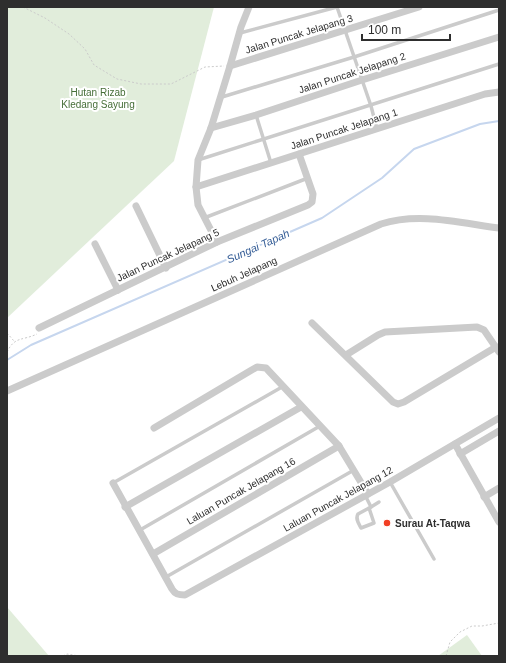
<svg xmlns="http://www.w3.org/2000/svg" width="506" height="663" font-family="Helvetica,sans-serif">
<style>
.green{fill:#e1eddb}
.lines{fill:none;stroke-linecap:round;stroke-linejoin:round}
.stream{stroke:#c6d6ee;stroke-width:2}
.path{stroke:#cbcbcb;stroke-width:1;stroke-dasharray:2 2;stroke-linecap:butt}
.service{stroke:#cbcbcb;stroke-width:3.5}
.minor{stroke:#cbcbcb;stroke-width:7}
.poi-dot{fill:#f23f24;stroke:#fff;stroke-width:1.5}
.labels{text-anchor:middle;dominant-baseline:central;stroke-width:4;stroke-linejoin:round;paint-order:stroke}
.street-label{font-size:10px;fill:#2e2e2e;stroke:#fff}
.park-label{font-size:10px;fill:#466e38;stroke:#fff}
.poi-label{font-size:10px;font-weight:bold;fill:#2e2e2e;stroke:#fff;text-anchor:start}
.water-label{font-size:11px;font-style:italic;fill:#365e97;stroke:#fff}
</style>
<rect width="100%" height="100%" fill="#fff"/>
<g class="green">
<polygon points="7,7 214,7 174,161 7,318"/>
<polygon points="7,607 49,656 7,656"/>
<polygon points="467,635 482,656 438,656"/>
</g>
<g class="lines">
<polyline class="stream" points="7,360 31,345 322,218 382,178 414,149 480,124 499,121"/>
<g class="path">
<polyline points="23,7 45,18 69,34 85,49 94,65 117,79 141,84 171,84 205,67 224,66"/>
<polyline points="7,333 14,341"/>
<path d="M 7,352 C 15,336 22,341 37,334"/>
<polyline points="63,656 67,654 79,656"/>
<polyline points="446,656 450,642 460,632 472,626 482,626 499,623"/>
</g>
<g class="service">
<polyline points="337,7 371,106 377,129"/>
<polyline points="240,33 337,7"/>
<polyline points="222,97 354,57 499,10"/>
<polyline points="256,115 271,163"/>
<polyline points="198,160 499,64"/>
<polyline points="204,218 308,178"/>
<polyline points="390,482 434,559"/>
<polyline points="113,483 282,387"/>
<polyline points="365,495 371,507 379,502"/>
<path d="M 369,508 L 374,523 L 361,528 C 359,524 355,519 358,514 L 371,507"/>
<polyline points="140,530 320,426"/>
<polyline points="166,577 354,470"/>
</g>
<g class="minor">
<polyline points="230,66 419,7"/>
<polyline points="211,128 256,115 362,80 499,37"/>
<polyline points="196,187 485,94 499,92"/>
<polyline points="136,206 166,268"/>
<polyline points="217,242 198,205 196,187 198,160 211,128 230,66 241,27 249,7"/>
<polyline points="95,244 118,290"/>
<polyline points="312,323 393,402 398,404 404,402 496,347"/>
<polyline points="39,328 217,242 308,205 312,202 313,194 299,154"/>
<polyline points="346,355 378,335 385,332 477,327 484,330 499,352"/>
<path d="M 7,391 L 381,224 C 419,212 460,223 499,228"/>
<polyline points="154,428 250,371 257,367 266,368 339,446 368,494"/>
<polyline points="455,444 499,522"/>
<polyline points="460,454 499,431"/>
<path d="M 113,483 L 172,589 C 175,594 178,595 185,595 L 390,482 L 499,418"/>
<polyline points="484,497 499,488"/>
<polyline points="125,507 301,407"/>
<polyline points="153,554 339,446"/>
</g>
</g>
<circle class="poi-dot" cx="387" cy="523" r="4"/>
<g class="labels">
<g class="street-label">
<text transform="translate(299 34) rotate(-17)">Jalan Puncak Jelapang 3</text>
<text transform="translate(352 73) rotate(-18)">Jalan Puncak Jelapang 2</text>
<text transform="translate(344 129) rotate(-18)">Jalan Puncak Jelapang 1</text>
<text transform="translate(168 255) rotate(-25)">Jalan Puncak Jelapang 5</text>
<text transform="translate(244 274) rotate(-24)">Lebuh Jelapang</text>
<text transform="translate(241 491) rotate(-30)">Laluan Puncak Jelapang 16</text>
<text transform="translate(338 499) rotate(-29)">Laluan Puncak Jelapang 12</text>
</g>
<g class="park-label">
<text x="98" y="92">Hutan Rizab<tspan x="98" dy="12">Kledang Sayung</tspan></text>
</g>
<g class="poi-label">
<text x="395" y="523">Surau At-Taqwa</text>
</g>
<g class="water-label">
<text transform="translate(258 246) rotate(-24)">Sungai Tapah</text>
</g>
</g>
<rect width="506" height="663" fill="none" stroke="#2e2e2e" stroke-width="16"/>
<path d="M362 34v6h88v-6" fill="none" stroke="#2e2e2e" stroke-width="2"/>
<text x="368" y="34" font-size="12" fill="#2e2e2e" stroke="#ffffff" stroke-width="3" paint-order="stroke">100 m</text>
</svg>
